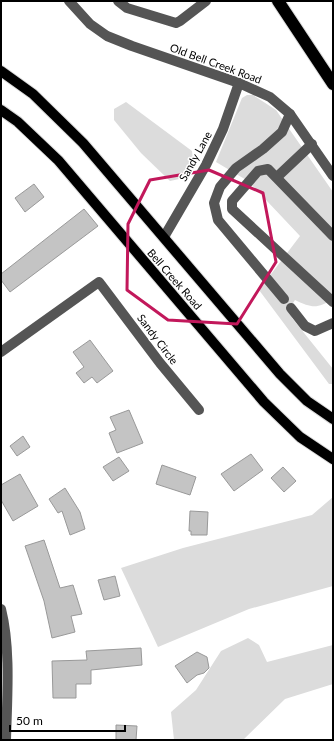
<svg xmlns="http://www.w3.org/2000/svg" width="334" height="741" font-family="Lato,sans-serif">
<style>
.green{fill:#dcdcdc}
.building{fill:#c4c4c4;stroke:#999}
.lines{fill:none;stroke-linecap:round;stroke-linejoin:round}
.major-casing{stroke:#dbdbdb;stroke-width:12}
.highway-casing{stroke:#dbdbdb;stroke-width:14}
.minor{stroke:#555;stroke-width:10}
.major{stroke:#000;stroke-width:10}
.highway{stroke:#000;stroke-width:12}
.marked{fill:none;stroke:#c2185b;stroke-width:3;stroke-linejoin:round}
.labels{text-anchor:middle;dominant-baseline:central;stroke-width:3;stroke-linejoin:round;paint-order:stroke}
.street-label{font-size:11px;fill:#000;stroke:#fff}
</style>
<rect width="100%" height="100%" fill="#fff"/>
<g class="green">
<path d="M 247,95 L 253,95 L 276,110 L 333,192 L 333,299 C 317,309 312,308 295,300 L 289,309 L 292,318 L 333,369 L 333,384 L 329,384 L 259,290 L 300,236 L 248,181 L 216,162 L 242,98 Z"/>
<polygon points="126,102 192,151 193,161 184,178 170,181 141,153 114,120 114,109"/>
<polygon points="333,497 333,586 249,609 158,647 121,568 183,548 312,515"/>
<polygon points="248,638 259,645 267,662 333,645 333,684 285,699 243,740 174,740 171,712 196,690 221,651"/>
</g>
<g class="building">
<polygon points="34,184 44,197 25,212 15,198"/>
<polygon points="84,209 98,226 10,292 1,280 1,274"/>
<polygon points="90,340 113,371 97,383 92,377 84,383 76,373 84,367 73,352"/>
<polygon points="129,410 143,443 117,453 109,433 116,430 110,417"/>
<polygon points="23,436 30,447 17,456 10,446"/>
<polygon points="251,454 263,470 234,491 221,474"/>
<polygon points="119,457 129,471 113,481 103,467"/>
<polygon points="162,465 196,477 190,495 156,484"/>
<polygon points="283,467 296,481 284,492 271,478"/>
<polygon points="20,474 38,506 13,521 1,500 1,485"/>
<polygon points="65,488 80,512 85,529 70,535 62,511 58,513 49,499"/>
<polygon points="190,511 208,512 207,535 191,535 191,531 189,531"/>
<polygon points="44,540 60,588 73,585 82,614 71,616 75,632 52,638 44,601 25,546"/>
<polygon points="115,576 120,596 104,600 98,580"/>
<polygon points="141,648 142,665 91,670 91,684 76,684 76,698 53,698 52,661 87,660 86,651"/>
<polygon points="197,652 207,657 209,668 204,673 197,675 187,683 175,666"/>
<polygon points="116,725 137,726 136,740 116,740"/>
</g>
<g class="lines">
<g class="major-casing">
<g id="major">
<polyline points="1,71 33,94 83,143 280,374 307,401 333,419"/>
<polyline points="1,110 18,122 58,160 264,402 300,437 333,459"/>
</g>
</g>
<g class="highway-casing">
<polyline id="highway" points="278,1 333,84"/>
</g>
<g class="minor">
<polyline points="69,1 90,24 107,36 132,46 239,83 270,97 290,114 333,176"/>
<polyline points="118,1 127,8 176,23 180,21 206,1"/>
<polyline points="277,177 312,144"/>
<polyline points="333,236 268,169 258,171 232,201 232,209 333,302"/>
<polyline points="164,237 206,165 223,129 239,83"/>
<polyline points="284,299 218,220 214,203 220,187 236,168 263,149 282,132 290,114"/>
<polyline points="291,308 305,326 315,331 333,323"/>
<polyline points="1,352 99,282 160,363 199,410"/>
<path d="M 1,609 C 11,649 7,699 6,740"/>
</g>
<use href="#major" class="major"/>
<use href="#highway" class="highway"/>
</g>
<path class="marked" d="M 209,170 L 263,193 L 276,262 L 237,324 L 168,320 L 127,290 L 128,224 L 150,180 Z"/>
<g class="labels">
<g class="street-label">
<text transform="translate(216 63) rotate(20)">Old Bell Creek Road</text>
<text transform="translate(195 156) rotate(-61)">Sandy Lane</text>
<text transform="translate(175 279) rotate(49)">Bell Creek Road</text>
<text transform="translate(158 339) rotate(53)">Sandy Circle</text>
</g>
</g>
<rect width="334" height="741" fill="none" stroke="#000000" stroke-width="4"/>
<path d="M10 725v6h115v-6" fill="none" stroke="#000000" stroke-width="2"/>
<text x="16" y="725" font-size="12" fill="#000000" stroke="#ffffff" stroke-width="3" paint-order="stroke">50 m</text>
</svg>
